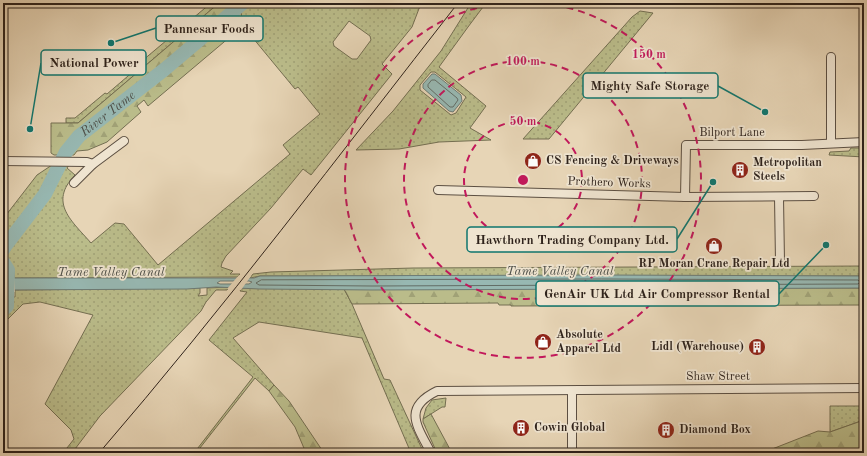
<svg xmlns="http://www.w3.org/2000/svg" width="867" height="456" font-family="'Old Standard TT',serif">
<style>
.grass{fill:url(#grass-dots);stroke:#746f52;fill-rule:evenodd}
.forest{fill:url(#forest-firs);stroke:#746f52}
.water{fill:#97b8b2;stroke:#6d7c76;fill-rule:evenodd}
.pier{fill:#e7d5b6}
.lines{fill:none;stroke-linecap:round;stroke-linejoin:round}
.shore{stroke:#626d66;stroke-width:1}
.river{stroke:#97b8b2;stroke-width:14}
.minor-casing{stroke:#5c4f42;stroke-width:10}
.minor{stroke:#efe4d0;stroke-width:8}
.tram{stroke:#2e221b;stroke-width:1}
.ring{fill:none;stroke:#c2185b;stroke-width:2;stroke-dasharray:7 5}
.labels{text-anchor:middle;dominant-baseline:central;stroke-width:3.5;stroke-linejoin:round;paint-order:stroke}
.street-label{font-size:12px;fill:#2e221b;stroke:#efe4d0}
.poi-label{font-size:12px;font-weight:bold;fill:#2e221b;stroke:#efe4d0;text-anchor:start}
.water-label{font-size:13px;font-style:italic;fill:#4e4f48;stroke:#efe4d0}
.centre{fill:#c2185b;stroke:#efe4d0;stroke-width:2}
.ring-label{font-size:12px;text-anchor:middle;font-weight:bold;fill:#c2185b;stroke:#efe4d0;stroke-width:3.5;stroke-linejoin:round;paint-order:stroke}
.leader{fill:none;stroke:#0f766e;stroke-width:1.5}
.callout-dot{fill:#0f766e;stroke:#efe4d0;stroke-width:1.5}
.callout{fill:#efe4d0;stroke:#0f766e;stroke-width:1.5}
.callout-label{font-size:13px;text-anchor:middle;font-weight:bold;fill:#2e221b}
</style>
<defs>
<pattern id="grass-dots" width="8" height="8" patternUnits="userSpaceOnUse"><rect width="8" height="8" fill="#babc8a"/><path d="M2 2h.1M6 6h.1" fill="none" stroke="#a0a176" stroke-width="1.8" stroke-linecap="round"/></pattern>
<pattern id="forest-firs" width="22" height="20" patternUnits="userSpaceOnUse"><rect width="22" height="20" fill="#babc8a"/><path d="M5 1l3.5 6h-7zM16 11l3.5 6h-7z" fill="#a0a176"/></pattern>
</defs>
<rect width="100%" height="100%" fill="#e7d5b6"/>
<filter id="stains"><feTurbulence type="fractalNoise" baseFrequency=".005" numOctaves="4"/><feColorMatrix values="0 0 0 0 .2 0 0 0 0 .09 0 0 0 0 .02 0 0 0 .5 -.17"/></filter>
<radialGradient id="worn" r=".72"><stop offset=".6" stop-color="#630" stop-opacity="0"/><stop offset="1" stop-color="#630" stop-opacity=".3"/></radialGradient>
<g class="grass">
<polygon points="211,3 219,3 78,123 66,123 66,118 75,118 105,93 107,94 135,70 136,66"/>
<path d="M 243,3 L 418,3 L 420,6 L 412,27 L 382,64 L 392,74 L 311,175 L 303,169 L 271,208 L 226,256 L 222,263 L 221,267 L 233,271 L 230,274 L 240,274 L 237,277 L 14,278 L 14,270 L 3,270 L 3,219 L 37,175 L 52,165 L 69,165 L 67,168 L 75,175 C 48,203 72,221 91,243 L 115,223 L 124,224 L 158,265 L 290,154 L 283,145 L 320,114 L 298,87 L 295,89 L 243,26 L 240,5 ZM 349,21 L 370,36 L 371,40 L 357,59 L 352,59 L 334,46 L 333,42 Z"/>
<path d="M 471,3 L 486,3 L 468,27 L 439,67 L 486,106 L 470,128 L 491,140 L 439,142 L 399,149 L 356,150 L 393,111 L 441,51 ZM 431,72 L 435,72 L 466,97 L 456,113 L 451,115 L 420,90 L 420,85 Z"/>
<polygon points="640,11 653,13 549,139 523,139 632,17"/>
<polygon points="851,148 864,148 864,157 829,155 830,152 849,151"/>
<polygon points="864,266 864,276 260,276 250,278 253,274 271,272 413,268"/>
<polygon points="229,287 227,290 216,290 206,302 201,311 100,416 72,453 63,453 74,439 71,430 45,404 93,315 40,302 23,304 3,324 3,297 15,297 15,290 200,288 200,293 198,296 207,295 207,288"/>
<polygon points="242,288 344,289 352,304 384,379 390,380 422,449 422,453 411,453 362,338 259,322 233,338 274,385 269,391 255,378 196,453 194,453 253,377 209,340 247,292 240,291"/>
<polygon points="863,397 864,397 864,420 830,432 830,406 863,406"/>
<polygon points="446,398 445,407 442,407 423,419 426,408 432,400"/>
</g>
<g class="forest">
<polygon points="219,3 243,3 240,5 243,26 148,106 144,100 137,106 141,112 107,142 88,150 77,151 74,155 54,155 51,153 51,123 78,123"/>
<polygon points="864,288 864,305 511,306 511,305 499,305 498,303 352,304 344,289"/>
<polygon points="274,385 289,401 324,453 306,453 295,427 269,391"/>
<polygon points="431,414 452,453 437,453 423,422 423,419"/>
<polygon points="864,420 864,453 762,453 818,431 830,432"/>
</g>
<g class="water">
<polygon points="432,74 435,74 461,95 462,101 453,112 449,111 423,88 423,84"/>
<path d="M 602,275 L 864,276 L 864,288 L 372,290 L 259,289 L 216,287 L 187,289 L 3,290 L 3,278 L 254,278 L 260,276 ZM 220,281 L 249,281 L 252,282 L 249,284 L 220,284 L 217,283 Z"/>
</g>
<g class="pier">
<polygon points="239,275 251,276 241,290 227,289"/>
<polygon points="3,276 14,276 15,292 3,292"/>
</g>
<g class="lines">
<g class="shore">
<polygon points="432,80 435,80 457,98 458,100 453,107 450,107 428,87 428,85"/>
<polygon points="602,279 858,280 860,282 858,284 372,286 259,285 256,283 261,280"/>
</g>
<g class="river">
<path id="s1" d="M 3,250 L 6,245 L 45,194 L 66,152 L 79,136 L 165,69 L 243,3"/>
<polyline points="3,262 8,270 7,306 3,310"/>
</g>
<g class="minor-casing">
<g id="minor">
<polyline points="831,143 831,57"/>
<polyline points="3,161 87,162 93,164"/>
<polyline points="74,183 93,164 124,141"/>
<polyline points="438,190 685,197 814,196"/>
<polyline points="685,197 686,145 802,145 864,142"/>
<polyline points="779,197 780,262"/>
<path d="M 431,453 C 417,426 402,408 437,391 L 864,388"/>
<polyline points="572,453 572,391"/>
</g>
</g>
<use href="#minor" class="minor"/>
<path class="tram" d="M 99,453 C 224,308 340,154 458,3"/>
</g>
<g class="ring">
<circle cx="523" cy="180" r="59"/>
<circle cx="523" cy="180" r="119"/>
<path d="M543 3A178 178 0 1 1 503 3"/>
</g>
<defs>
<g id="shop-disc" transform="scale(0.9)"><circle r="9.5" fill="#8f2418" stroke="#efe4d0"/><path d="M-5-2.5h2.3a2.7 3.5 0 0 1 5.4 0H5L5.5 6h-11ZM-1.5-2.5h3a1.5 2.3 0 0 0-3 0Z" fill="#fff"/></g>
<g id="building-disc" transform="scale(0.9)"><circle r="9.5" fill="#8f2418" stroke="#efe4d0"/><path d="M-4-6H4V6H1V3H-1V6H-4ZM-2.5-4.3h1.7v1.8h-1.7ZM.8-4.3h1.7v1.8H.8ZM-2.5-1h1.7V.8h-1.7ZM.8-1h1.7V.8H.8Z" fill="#fff"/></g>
</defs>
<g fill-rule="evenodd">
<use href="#shop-disc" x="533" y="161"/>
<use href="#building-disc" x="740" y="170"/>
<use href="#shop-disc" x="714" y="246"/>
<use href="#shop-disc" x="543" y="342"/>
<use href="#building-disc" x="757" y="347"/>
<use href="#building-disc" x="521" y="428"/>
<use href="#building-disc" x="666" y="430"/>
</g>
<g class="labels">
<g class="street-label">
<text x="732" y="133">Bilport Lane</text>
<text transform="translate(609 183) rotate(2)">Prothero Works</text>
<text x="718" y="377">Shaw Street</text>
</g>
<g class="poi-label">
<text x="546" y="161">CS Fencing &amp; Driveways</text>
<text x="753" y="163">Metropolitan<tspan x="753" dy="14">Steels</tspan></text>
<text x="714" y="264" text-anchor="middle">RP Moran Crane Repair Ltd</text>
<text x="556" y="335">Absolute<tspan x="556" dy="14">Apparel Ltd</tspan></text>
<text x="744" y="347" text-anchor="end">Lidl (Warehouse)</text>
<text x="534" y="428">Cowin Global</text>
<text x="679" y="430">Diamond Box</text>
</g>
<g class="water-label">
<text stroke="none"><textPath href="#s1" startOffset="174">River Tame</textPath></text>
<text x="560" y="271">Tame Valley Canal</text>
<text x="111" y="272">Tame Valley Canal</text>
</g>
</g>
<circle cx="523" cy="180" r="6" class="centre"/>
<g class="ring-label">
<text x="649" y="58">150 m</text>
<text x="523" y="65">100 m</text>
<text x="523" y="125">50 m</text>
</g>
<path class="leader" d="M111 43L156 28M30 129L41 63M765 112L718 86M713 182L677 239M826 245L779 294"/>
<g class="callout-dot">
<circle cx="111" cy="43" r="4"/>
<circle cx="30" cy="129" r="4"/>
<circle cx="765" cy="112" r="4"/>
<circle cx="713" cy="182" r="4"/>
<circle cx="826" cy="245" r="4"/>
</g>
<g class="callout">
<rect x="156" y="16" width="107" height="25" rx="4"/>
<rect x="41" y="50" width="105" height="25" rx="4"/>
<rect x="583" y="73" width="135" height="25" rx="4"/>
<rect x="467" y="227" width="210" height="25" rx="4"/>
<rect x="536" y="281" width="243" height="25" rx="4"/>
</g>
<g class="callout-label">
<text x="209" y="33">Pannesar Foods</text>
<text x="94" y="67">National Power</text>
<text x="650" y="90">Mighty Safe Storage</text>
<text x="572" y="244">Hawthorn Trading Company Ltd.</text>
<text x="657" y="298">GenAir UK Ltd Air Compressor Rental</text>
</g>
<rect width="867" height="456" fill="none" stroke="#e7d5b6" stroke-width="16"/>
<rect x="4" y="4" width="859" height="448" fill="none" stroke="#2e221b" stroke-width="2"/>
<rect x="8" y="8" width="851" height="440" fill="none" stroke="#2e221b"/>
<rect width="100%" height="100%" filter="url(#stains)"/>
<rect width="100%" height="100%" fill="url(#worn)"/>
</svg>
